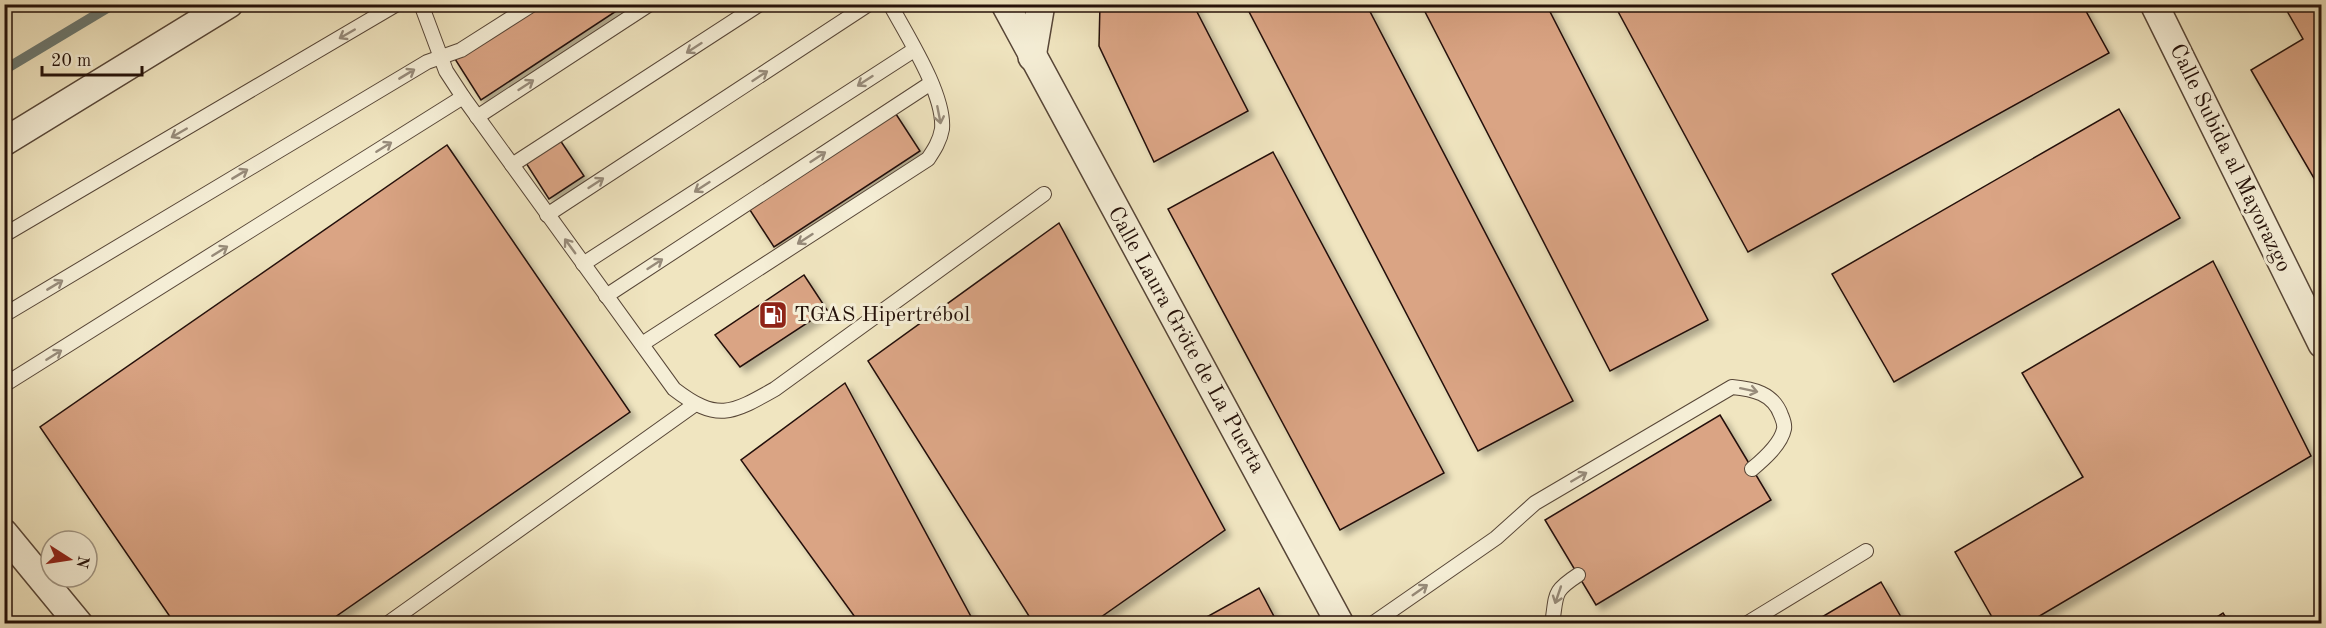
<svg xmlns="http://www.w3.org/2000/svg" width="2326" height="628" font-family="'Old Standard TT',serif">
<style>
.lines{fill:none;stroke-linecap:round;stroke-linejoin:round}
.stream{stroke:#6b7972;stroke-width:10}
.building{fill:#daa484;stroke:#241109;stroke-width:1.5;filter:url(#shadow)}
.service-casing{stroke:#574637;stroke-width:16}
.minor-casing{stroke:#574637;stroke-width:30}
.service{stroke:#f5eed6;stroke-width:14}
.minor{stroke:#f5eed6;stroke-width:27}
.oneway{stroke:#978b7a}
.labels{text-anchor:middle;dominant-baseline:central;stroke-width:6;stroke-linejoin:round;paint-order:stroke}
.street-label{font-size:22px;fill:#241109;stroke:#f5eed6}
.poi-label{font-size:22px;fill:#241109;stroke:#f5eed6;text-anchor:start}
</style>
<defs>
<filter id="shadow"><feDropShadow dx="5.5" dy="5.5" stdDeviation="3" flood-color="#0004"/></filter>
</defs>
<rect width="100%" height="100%" fill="#f0e5c0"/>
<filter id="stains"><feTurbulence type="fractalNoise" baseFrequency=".00333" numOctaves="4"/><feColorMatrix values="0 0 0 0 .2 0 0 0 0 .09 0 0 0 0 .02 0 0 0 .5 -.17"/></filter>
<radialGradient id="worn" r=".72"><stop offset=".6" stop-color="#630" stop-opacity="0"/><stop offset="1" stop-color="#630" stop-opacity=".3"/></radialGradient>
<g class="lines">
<polyline class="stream" points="4,70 114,4"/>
</g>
<g class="building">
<polygon points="540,4 627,4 481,100 455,59"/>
<polygon points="1100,4 1197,4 1194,6 1248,111 1154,162 1099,46"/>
<polygon points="1245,4 1366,4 1573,401 1478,451"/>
<polygon points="1421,4 1546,4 1708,320 1610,371"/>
<polygon points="1614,4 2082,4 2109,53 1748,252"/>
<polygon points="2283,4 2322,4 2322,192 2251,70 2303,39"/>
<polygon points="2119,109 2180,218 1894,382 1832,274"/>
<polygon points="894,111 920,151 774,247 748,207"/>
<polygon points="560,140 584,176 549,199 526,163"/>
<polygon points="447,145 630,412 325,624 175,624 40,427"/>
<polygon points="1273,152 1444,473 1340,530 1168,209"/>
<polygon points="1059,223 1225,530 1091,624 1034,624 868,361"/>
<polygon points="2213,261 2311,456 2026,624 1996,624 1955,552 2083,477 2022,373"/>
<polygon points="804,275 827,310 740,367 715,335"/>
<polygon points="845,383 975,624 860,624 741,460"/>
<polygon points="1720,415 1771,500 1596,605 1545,520"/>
<polygon points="1881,582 1905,624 1810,624"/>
<polygon points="1259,588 1278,624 1194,624"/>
<polygon points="2223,613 2230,624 2206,624"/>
</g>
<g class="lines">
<g class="service-casing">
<g id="service">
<path d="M 421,4 L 446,71 L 463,97 L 674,389 C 717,422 731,414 775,389 L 1044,194"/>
<polyline points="477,117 650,4"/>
<polyline points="512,165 760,4"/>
<polyline points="547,215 869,4"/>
<polyline points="4,235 397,4"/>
<polyline points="583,264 914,50"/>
<polyline points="606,296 931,83"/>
<polyline points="4,315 427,62 461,50 533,4"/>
<path d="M 642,344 L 928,159 C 934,150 940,141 942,129 C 945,94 907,36 890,4"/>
<polyline points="4,385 463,97"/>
<polyline points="387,624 694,405"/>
<path d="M 1372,624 L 1496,538 L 1535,503 L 1732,387 C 1753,389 1773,393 1781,415 C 1783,420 1785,424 1784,429 C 1781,444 1764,459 1752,469"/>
<path d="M 1552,624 C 1557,594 1552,592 1578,575"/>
<polyline points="1746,624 1866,551"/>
</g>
</g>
<g class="minor-casing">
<g id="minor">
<polyline points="1005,4 1340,624"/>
<polyline points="2154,4 2322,344"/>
<polyline points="1032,57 1041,4"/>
<polyline points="4,142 229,4"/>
<polyline points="4,533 79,624"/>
</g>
</g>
<use href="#service" class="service"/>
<use href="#minor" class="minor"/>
</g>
<defs><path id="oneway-shaft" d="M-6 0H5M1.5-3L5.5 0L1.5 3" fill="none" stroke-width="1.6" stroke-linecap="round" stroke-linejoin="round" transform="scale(1.5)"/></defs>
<g class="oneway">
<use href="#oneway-shaft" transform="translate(347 34) rotate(150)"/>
<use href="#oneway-shaft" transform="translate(694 48) rotate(147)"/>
<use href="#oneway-shaft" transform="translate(407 74) rotate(-31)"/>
<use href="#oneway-shaft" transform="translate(760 76) rotate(-33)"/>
<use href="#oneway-shaft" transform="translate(865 81) rotate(147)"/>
<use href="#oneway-shaft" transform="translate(526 85) rotate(-33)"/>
<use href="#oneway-shaft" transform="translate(939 115) rotate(79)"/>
<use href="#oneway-shaft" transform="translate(179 133) rotate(150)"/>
<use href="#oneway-shaft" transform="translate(384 147) rotate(-32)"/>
<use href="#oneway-shaft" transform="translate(818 157) rotate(-33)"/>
<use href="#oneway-shaft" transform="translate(240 174) rotate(-31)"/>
<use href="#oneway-shaft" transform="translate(596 183) rotate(-33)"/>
<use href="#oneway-shaft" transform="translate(702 187) rotate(147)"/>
<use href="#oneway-shaft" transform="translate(805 239) rotate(147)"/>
<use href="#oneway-shaft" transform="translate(570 246) rotate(-126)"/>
<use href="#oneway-shaft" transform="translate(220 251) rotate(-32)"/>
<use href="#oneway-shaft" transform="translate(655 264) rotate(-33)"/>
<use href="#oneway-shaft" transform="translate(55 285) rotate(-31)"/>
<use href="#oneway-shaft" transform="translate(54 355) rotate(-32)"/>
<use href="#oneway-shaft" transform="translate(1749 390) rotate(12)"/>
<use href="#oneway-shaft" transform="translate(1579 477) rotate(-30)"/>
<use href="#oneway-shaft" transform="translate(1420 590) rotate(-35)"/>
<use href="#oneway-shaft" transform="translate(1558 595) rotate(109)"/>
</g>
<defs>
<g id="fuel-square" transform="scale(1.5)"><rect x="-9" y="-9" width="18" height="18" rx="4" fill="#8f2418" stroke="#f5eed6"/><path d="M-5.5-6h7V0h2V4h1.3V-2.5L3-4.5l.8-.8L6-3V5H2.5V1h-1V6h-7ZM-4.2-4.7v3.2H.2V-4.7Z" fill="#fff"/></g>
</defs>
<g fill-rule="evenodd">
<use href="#fuel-square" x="773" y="315"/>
</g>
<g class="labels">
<g class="street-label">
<text transform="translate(2230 158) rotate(64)">Calle Subida al Mayorazgo</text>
<text transform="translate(1186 340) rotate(61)">Calle Laura Gröte de La Puerta</text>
</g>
<g class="poi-label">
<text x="794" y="315">TGAS Hipertrébol</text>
</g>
</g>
<rect width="2326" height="628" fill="none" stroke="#f0e5c0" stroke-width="24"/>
<rect x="6" y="6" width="2314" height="616" fill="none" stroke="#241109" stroke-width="3"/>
<rect x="12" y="12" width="2302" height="604" fill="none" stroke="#241109" stroke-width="1.5"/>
<g transform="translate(69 559) rotate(102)"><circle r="28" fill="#f5eed6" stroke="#a19684" stroke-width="1.5"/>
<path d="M0-4.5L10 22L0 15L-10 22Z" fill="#8f2418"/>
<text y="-9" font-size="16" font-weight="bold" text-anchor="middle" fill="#241109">N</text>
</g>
<path d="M42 66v9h100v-9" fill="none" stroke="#241109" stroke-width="3"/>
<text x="51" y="66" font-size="18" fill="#241109" stroke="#f5eed6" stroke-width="4.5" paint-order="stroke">20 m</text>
<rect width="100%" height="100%" filter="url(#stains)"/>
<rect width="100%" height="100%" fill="url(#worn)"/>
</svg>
